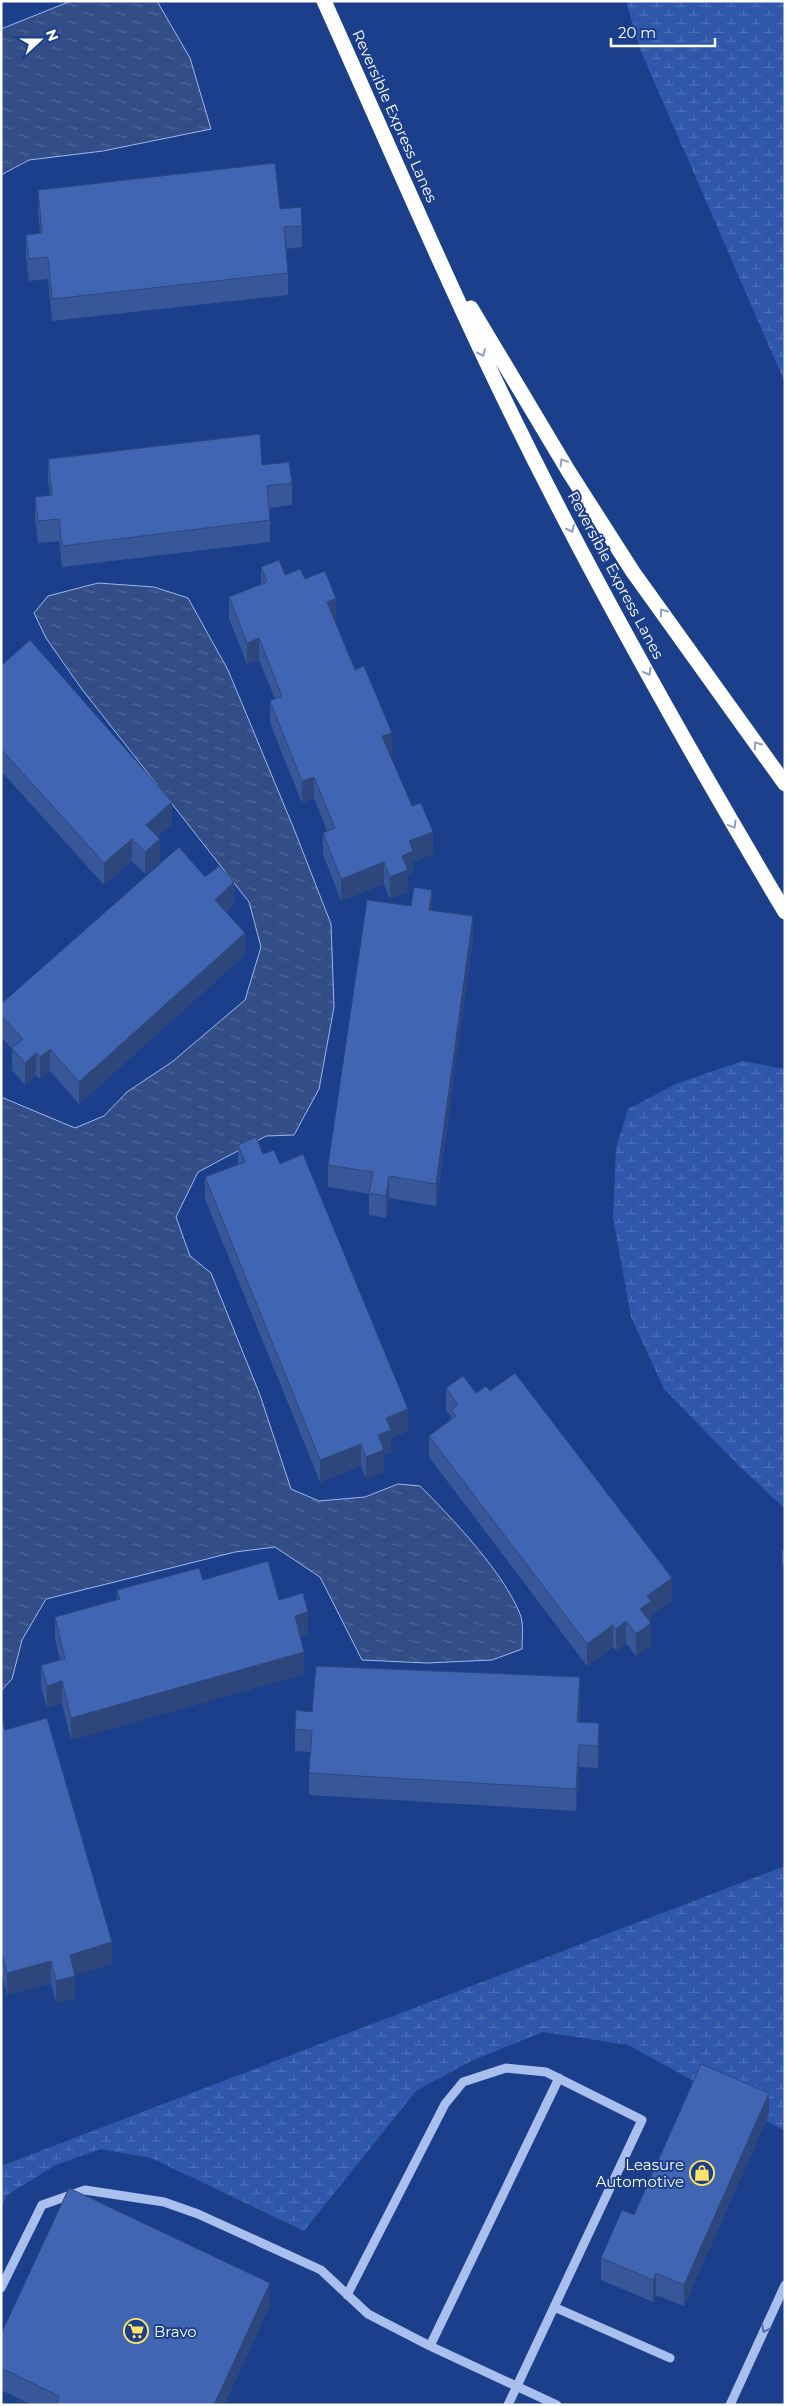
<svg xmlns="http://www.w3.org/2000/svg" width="786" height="2406" font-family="Montserrat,sans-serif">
<defs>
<pattern id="wetland-marsh" width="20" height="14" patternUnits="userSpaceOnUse" patternTransform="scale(1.25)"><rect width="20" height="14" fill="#2f57aa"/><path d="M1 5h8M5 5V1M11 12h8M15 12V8" fill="none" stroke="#4e70b7"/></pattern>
<pattern id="water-ripples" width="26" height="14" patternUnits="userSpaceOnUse" patternTransform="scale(1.25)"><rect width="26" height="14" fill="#334d86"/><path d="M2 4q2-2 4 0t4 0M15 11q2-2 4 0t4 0" fill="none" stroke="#526898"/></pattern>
</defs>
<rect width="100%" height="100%" fill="#1c3f8c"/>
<!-- wetland -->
<path fill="url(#wetland-marsh)" d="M626,1H785V383L640,49Z
M742,1061L785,1069V1509L738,1465L664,1389L631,1317L613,1218L616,1148L628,1109L676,1084Z
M785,1866V2131L628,2045L543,2032L471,2061L416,2091L304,2231L151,2158L100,2149L56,2165L7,2195L1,2207V2166Z"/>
<!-- water -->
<path fill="url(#water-ripples)" stroke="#9cb8ef" d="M71,1H157L190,58L211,129L103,151L29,160L1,175V29Z
M98,583L154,587L188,598L228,670L294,829L331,924L334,1007L319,1089L294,1135L266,1136L198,1172L176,1217L190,1256L211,1273L260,1395L291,1489L319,1501L365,1497L398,1484L420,1486C452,1518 504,1573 520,1614C524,1623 522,1639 522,1649L492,1660L427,1663L362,1660L320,1577L275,1547L235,1552L46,1599L22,1640L12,1679L1,1691V1097L75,1128L104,1116L127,1092L172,1062L245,1000L261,947L249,902L81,688L46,638L34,613L48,596Z"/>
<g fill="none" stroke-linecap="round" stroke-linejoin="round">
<!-- minor -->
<path stroke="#a9bfed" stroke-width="9" d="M1,2288L42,2205L85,2190L164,2202L198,2214L321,2270L368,2314L430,2346L557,2405
M347,2295L445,2104L463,2082L506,2068L546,2072L642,2120L508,2405
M554,2307L670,2358
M430,2346L559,2078
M730,2405L785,2285"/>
<!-- highway -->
<path stroke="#fff" stroke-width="15" d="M324,1C381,128 435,255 495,380C582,562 682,739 785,912
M471,308L569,472L633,572L785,784"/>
</g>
<!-- wall -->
<path fill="#375799" d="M38,190L280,209L302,226V247L286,249L288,273V295L52,321L48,279L29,281L26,257V235L40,234L38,211Z
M48,459L262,465L292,483V505L269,508L270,520V542L62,567L59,541L38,543L35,519V497L50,495L48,480Z
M261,567L285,575L305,579L336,621H335L392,755H390L433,854L413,862V873L408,875V892L390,899L384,884L341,901L323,854V833L327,831L314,798L302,803L270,723V701L275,699L259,660L247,664L229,619V597L261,585Z
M1,661L172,824L157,837L160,861L145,874L132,861L104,885L1,771Z
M205,877L234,904L226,912L245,955L79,1104L50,1071L40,1079L36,1075L25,1085L12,1070V1049L1,1037V1004Z
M432,910L473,938L436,1206L389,1198L386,1218L369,1215V1194L328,1187V1165Z
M238,1145L263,1154L280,1164L408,1431L391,1438V1452L384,1454V1472L366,1479L361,1466L320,1482L205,1199V1177L238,1164Z
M446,1388L476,1393L672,1600L651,1616V1645L636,1656L626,1643L616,1651L613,1647L587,1666L429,1457V1436L451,1419V1417L446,1410Z
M785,1550V1569L782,1564V1551Z
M203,1580L279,1600L308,1634L300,1636L304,1674L71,1740L62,1703L47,1708L41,1687V1665L60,1660L55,1639V1617L117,1600V1590Z
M580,1699L579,1722L599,1745L598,1768L579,1767L576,1811L309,1795V1773L310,1752L295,1751V1729L312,1712Z
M1,1715L5,1730L112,1964L74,1975L75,1998L56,2003L51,1983L7,1995L1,1973Z
M769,2114L684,2306L656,2295L653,2302L601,2280V2258L634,2215Z
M270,2305L224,2405H32L1,2390V2334Z"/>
<!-- shaded-wall -->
<path fill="#2d477d" d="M336,599V621L327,624V602Z
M259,638V660L247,664V643Z
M392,733V755L382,758V736Z
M314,777V798L302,803V781Z
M172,802V824L146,847V825Z
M433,832V854L413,862V873L408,875V892L390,899V877L409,841Z
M132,839V861L104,885V863Z
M160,839V861L145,874V852Z
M384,862V884L341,901V879Z
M234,882V904L215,922V900Z
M432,890V912L429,910Z
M473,916V938L436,1206V1184Z
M245,933V955L79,1104V1082Z
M50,1049V1071L40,1079V1057Z
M36,1053V1075L25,1085V1063Z
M389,1176V1198L386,1218V1196Z
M408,1409V1431L391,1438V1452L384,1454V1472L366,1479V1457L386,1418Z
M361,1444V1466L320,1482V1460Z
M672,1578V1600L651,1616V1623L640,1609L647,1596Z
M308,1612V1634L295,1638V1616Z
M626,1621V1643L616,1651V1629Z
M651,1623V1645L636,1656V1634Z
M613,1625V1647L587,1666V1644Z
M304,1652V1674L71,1740V1718Z
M580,1677V1699L577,1744V1722Z
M62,1681V1703L47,1708V1686Z
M599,1723V1745L598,1768V1746Z
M579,1745V1767L576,1811V1789Z
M112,1942V1964L70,1977V1955Z
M51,1961V1983L7,1995V1973Z
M75,1976V1998L56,2003V1981Z
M769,2093V2114L684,2306V2285Z
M656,2273V2295L653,2302V2280Z
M270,2283V2305L224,2405H214Z"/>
<!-- building -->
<path fill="#4065b2" stroke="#2d477d" d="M275,163L280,209L301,207L302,226L284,227L288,273L52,299L48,257L29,259L26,235L42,233L38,190Z
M260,434L262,465L289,462L292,483L267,486L270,520L62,546L59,519L38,521L35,497L52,495L48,459Z
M279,560L285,575L300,569L305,579L325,571L336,599L327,602L355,670L364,666L392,733L382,736L412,806L421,803L433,832L409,841L413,851L402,856L408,870L390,877L384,862L341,879L323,833L335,828L314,777L302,781L270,701L282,696L259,638L247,643L229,597L267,582L261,567Z
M30,640L172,802L146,825L160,839L145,852L132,839L104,863L1,749V661L3,664Z
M179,847L205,877L219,866L234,882L215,900L245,933L79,1082L50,1049L40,1057L36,1053L25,1063L12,1048L23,1039L1,1015V1004Z
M414,887L432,890L429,910L473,916L436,1184L389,1176L386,1196L369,1193L373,1172L328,1165L367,900L411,906Z
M256,1137L263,1154L274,1150L280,1164L303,1154L408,1409L386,1418L391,1430L378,1435L384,1450L366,1457L361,1444L320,1460L205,1177L245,1162L238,1145Z
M515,1373L672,1578L647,1596L651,1601L640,1609L651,1623L636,1634L626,1621L616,1629L613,1625L587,1644L429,1436L456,1416L451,1410L458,1405L446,1388L463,1376L476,1393L486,1386L490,1391Z
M268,1561L279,1600L303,1593L308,1612L295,1616L304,1652L71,1718L62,1681L47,1686L41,1665L65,1659L55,1617L120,1599L117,1590L199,1568L203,1580Z
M316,1666L580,1677L577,1722L599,1723L598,1746L579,1745L576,1789L309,1773L312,1731L295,1729L296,1710L312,1712Z
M1,1715L5,1730L47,1718L112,1942L70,1955L75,1976L56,1981L51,1961L7,1973L1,1952Z
M701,2064L769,2093L684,2285L656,2273L653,2280L601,2258L622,2210L634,2215Z
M69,2188L270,2283L214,2405H56L59,2396L1,2368V2334Z"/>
<!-- one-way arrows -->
<defs><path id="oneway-chevron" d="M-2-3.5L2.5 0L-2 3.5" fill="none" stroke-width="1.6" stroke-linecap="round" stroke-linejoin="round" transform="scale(1.25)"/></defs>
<g stroke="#8e9fc6">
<use href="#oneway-chevron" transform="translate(482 353) rotate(66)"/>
<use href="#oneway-chevron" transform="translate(563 462) rotate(-121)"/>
<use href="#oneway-chevron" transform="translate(571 529) rotate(63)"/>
<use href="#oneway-chevron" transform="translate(663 612) rotate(-126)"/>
<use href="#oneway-chevron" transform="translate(648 672) rotate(61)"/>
<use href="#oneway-chevron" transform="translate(757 745) rotate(-125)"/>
<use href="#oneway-chevron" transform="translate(733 825) rotate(59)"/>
</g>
<use stroke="#4d6cae" href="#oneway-chevron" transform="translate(765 2329) rotate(115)"/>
<!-- icons -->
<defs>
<symbol id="shop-ring" viewBox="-11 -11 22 22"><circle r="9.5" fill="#1c3f8c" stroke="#fde467" stroke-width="1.5"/><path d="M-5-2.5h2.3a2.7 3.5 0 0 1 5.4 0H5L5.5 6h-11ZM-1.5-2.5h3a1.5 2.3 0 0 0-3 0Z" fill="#fde467"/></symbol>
<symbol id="supermarket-ring" viewBox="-11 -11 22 22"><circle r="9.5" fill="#1c3f8c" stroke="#fde467" stroke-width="1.5"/><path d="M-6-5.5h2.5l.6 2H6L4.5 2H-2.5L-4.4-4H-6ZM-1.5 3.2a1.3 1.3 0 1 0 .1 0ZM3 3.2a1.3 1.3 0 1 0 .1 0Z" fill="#fde467"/></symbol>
</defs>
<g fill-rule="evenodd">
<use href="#shop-ring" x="688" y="2159" width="28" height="28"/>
<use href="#supermarket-ring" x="122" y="2317" width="28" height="28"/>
</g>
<g text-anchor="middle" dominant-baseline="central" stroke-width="4" stroke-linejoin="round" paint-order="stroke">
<!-- street labels -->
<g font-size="15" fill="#fff" stroke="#1c3f8c">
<text transform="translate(395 116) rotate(66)">Reversible Express Lanes</text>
<text transform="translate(616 575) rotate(62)">Reversible Express Lanes</text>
</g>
<!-- poi labels -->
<g font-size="15" fill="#fff" stroke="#1c3f8c" text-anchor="end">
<text x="684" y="2164">Leasure<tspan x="684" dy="17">Automotive</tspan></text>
<text x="154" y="2331" text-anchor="start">Bravo</text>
</g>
</g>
<!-- border -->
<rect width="786" height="2406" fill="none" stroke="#ffffff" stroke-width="5"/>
<!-- north arrow -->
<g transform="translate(40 40) rotate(69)" stroke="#1c3f8c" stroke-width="4" paint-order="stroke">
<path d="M0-4L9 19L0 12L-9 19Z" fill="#ffffff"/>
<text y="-8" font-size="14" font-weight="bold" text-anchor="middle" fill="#ffffff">N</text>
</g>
<!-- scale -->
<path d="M611 38v8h104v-8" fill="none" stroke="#ffffff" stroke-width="2.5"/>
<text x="618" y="38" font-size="15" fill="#ffffff" stroke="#1c3f8c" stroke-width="4" paint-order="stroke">20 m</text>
</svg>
